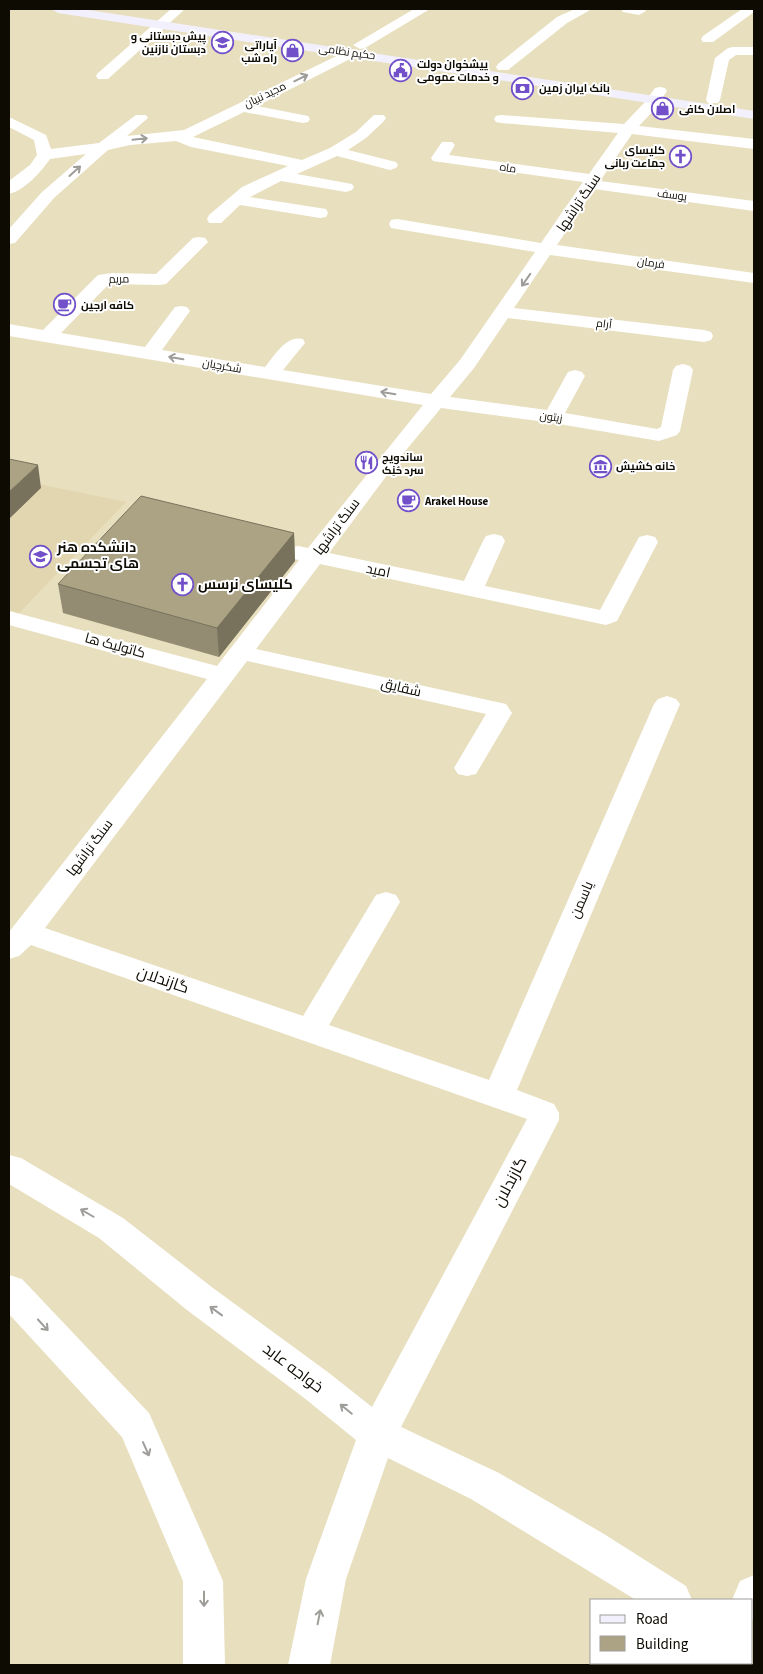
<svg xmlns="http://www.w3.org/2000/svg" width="763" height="1674" font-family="'Source Sans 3',Cairo,sans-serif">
<rect width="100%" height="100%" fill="#e8dfbf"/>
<!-- built -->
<path fill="#e1d6af" d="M9,478L126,502L19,613L9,610Z"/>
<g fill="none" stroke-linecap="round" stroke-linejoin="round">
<!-- minor -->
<path fill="#fff" fill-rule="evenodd" d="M171,9H185L108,79H98L96,76L98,73Z
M414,9H430L365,48L360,49L353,45Z
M575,9H592L567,23L508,70H498L496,67L498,64L557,17Z
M621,9H644L646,11L639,15L623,12Z
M742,9H754V12L713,42H703L701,39L703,36Z
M733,47H754V55H736L729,60L720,100L718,103H708L706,100L715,58L728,48Z
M351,49L358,53L356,56L257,106L308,116L310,119L308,122L303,123L244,112L193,137L302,160L330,148L356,132L374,115H384L386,118L384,121L366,138L348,150L396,162L398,165L396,168L390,170L337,156L297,174L352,184L354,187L352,190L346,192L281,181L250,197L326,209L328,213L326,217L320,218L240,205L221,223H209L207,219L209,215L242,187L288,166L191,147L176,141L130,145L108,150L54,198L15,243L9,244V229L42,192L86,154L50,159C41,172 25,190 9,194V181L30,165L37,155L34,140L9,127V117L46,135L51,149L99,143L136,115H146L148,118L127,136L184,130Z
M660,87L665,88L667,91L655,109L639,126L754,139V149L632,134L600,181L754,201V211L594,189L557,245L754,273V283L550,255L514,308L704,330L711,332L713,336L711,340L704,342L508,318L474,368L450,397L547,410L568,372L575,370L582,372L585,376L565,413L657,429L661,427L673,370L676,366L683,364L690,366L693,370L680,431L677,435L659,441L553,423L441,408L402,455L329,553L464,581L483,541L486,536L494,534L502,536L505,541L485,586L600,610L639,537L647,535L655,537L658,542L617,621L606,625L320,564L256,649L506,704L512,713L476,774L467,776L458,774L454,768L486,714L247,661L45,928L303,1016L376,895L386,892L396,895L400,902L329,1025L489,1080L654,704L658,699L667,696L676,699L680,704L517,1090L554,1104L559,1113V1120L401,1427L499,1473L604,1534L686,1586L692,1600H636L471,1499L388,1458L346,1579L330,1665H288L306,1579L356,1440L303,1397L187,1310L99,1238L9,1184V1155L21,1158L123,1218L213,1288L329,1373L372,1407L527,1119L31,945L19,956L9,959V932L207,679L9,625V611L217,666L299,560L290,558L287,553L290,548L298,546L308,548L423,405L9,336V324L43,330L98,275L112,273L156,274L193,238L199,237L205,238L208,242L166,284L160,285L109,284L61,333L145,347L175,307L181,306L187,307L190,311L162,350L265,367C275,355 286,335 303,339L305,343L283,370L431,394L460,360L535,252L391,228L389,224L391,220L397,219L541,243L583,182L433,161L431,158L442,142H452L455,145L449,155L589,174L618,133L501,123L496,122L494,119L496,116L501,115L624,124L645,102L655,88Z
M9,1275L22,1279L149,1413L223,1581L225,1665H183V1581L122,1437L9,1314Z
M754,1575V1619L752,1620V1600H732L740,1581Z
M701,1663H743L742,1665H700Z"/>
<!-- secondary -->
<path fill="#f2f0fd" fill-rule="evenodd" d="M51,9H82L754,111V119L58,13Z"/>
</g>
<!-- wall -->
<path fill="#948c72" d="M294,533L295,561L219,657L63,613L58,584Z"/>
<!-- shaded-wall -->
<path fill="#78725d" d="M38,465L41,488L9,519V492Z
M294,533L295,561L219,657L217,628Z"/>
<!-- building -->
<path fill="#aca385" stroke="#78725d" d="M9,459L38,465L9,492Z
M141,496L294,533L217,628L58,584Z"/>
<!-- one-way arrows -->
<defs><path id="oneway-shaft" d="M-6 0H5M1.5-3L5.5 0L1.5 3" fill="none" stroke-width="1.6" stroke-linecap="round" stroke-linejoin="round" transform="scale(1.25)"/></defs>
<g stroke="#9f9d9a">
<use href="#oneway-shaft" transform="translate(301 78) rotate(-26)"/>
<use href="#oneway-shaft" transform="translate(140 139) rotate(-6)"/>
<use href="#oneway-shaft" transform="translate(75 171) rotate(-42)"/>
<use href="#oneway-shaft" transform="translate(526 280) rotate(125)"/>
<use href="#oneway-shaft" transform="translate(176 358) rotate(-170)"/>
<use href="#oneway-shaft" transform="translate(388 393) rotate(-171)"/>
<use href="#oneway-shaft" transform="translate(87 1213) rotate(-150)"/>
<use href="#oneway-shaft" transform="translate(216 1311) rotate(-144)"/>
<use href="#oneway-shaft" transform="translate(43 1325) rotate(47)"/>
<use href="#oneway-shaft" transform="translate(346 1409) rotate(-141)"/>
<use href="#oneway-shaft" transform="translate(146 1449) rotate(66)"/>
<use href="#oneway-shaft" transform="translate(204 1599) rotate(90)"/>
<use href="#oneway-shaft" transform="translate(319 1617) rotate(-79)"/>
</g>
<!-- icons -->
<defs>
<symbol id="school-ring" viewBox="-11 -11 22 22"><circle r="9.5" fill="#fff" stroke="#7150c9" stroke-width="1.5"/><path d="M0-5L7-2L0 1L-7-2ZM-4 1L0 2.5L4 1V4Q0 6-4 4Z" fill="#7150c9"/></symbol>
<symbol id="shop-ring" viewBox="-11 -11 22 22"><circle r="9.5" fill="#fff" stroke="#7150c9" stroke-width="1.5"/><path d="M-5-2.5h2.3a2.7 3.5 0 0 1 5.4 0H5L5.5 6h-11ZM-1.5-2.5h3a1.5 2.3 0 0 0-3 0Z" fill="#7150c9"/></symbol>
<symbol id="civic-ring" viewBox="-11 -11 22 22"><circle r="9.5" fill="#fff" stroke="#7150c9" stroke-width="1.5"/><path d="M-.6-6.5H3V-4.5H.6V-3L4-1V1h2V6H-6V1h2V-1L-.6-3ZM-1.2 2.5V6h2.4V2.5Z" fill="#7150c9"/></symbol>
<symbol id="bank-ring" viewBox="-11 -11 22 22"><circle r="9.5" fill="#fff" stroke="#7150c9" stroke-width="1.5"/><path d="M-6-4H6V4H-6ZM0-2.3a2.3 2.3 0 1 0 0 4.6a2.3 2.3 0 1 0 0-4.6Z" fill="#7150c9"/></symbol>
<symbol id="church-ring" viewBox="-11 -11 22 22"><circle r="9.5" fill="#fff" stroke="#7150c9" stroke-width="1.5"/><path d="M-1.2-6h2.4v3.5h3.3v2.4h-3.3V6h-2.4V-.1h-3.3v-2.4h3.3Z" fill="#7150c9"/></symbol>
<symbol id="cafe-ring" viewBox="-11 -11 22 22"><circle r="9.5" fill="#fff" stroke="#7150c9" stroke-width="1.5"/><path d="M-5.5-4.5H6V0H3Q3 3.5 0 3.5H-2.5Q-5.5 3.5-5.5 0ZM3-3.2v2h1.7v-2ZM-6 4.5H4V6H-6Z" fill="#7150c9"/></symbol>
<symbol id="restaurant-ring" viewBox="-11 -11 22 22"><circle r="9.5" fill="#fff" stroke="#7150c9" stroke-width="1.5"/><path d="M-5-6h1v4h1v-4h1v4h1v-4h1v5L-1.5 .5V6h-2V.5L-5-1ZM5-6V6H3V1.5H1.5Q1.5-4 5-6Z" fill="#7150c9"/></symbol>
<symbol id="museum-ring" viewBox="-11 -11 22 22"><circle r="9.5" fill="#fff" stroke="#7150c9" stroke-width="1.5"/><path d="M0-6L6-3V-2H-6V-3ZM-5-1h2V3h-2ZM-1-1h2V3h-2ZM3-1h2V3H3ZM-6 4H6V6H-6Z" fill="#7150c9"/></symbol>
<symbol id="university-ring" viewBox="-11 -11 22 22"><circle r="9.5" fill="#fff" stroke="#7150c9" stroke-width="1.5"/><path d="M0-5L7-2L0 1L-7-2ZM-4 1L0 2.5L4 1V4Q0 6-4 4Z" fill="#7150c9"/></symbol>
</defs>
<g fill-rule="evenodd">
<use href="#school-ring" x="210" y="30" width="25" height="25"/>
<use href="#shop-ring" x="280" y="38" width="25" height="25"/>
<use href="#civic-ring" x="388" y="58" width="25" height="25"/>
<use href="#bank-ring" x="510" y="76" width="25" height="25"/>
<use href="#shop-ring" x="650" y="96" width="25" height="25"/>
<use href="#church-ring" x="668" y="144" width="25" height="25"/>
<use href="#cafe-ring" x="52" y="292" width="25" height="25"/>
<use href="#restaurant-ring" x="354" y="450" width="25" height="25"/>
<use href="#museum-ring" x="588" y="454" width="25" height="25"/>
<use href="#cafe-ring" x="396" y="488" width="25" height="25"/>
<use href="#university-ring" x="28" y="544" width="25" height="25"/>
<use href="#church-ring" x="170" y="572" width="25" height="25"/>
</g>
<g text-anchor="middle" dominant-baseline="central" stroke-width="4" stroke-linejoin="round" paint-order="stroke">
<!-- far-poi labels -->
<g font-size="11" font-weight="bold" fill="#0e0b03" stroke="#fff" text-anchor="start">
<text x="206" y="36" text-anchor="end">پیش دبستانی و<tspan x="206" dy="13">دبستان نازنین</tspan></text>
<text x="277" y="45" text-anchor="end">آپاراتی<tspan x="277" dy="13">راه شب</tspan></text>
<text x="417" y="64">پیشخوان دولت<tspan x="417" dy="13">و خدمات عمومی</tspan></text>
<text x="539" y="88">بانک ایران زمین</text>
<text x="679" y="109">اصلان کافی</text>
<text x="665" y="150" text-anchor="end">کلیسای<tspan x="665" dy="13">جماعت ربانی</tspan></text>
<text x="81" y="305">کافه ارجین</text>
<text x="382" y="457">ساندویچ<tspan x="382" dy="13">سرد حُنِک</tspan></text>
<text x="616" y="466">خانه کشیش</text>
<text x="425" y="501">Arakel House</text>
</g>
<!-- far-street labels -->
<g font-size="11" fill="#0e0b03" stroke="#fff">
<text transform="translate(347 52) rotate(8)">حکیم نظامی</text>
<text transform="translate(265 95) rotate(-26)">مجید نبیان</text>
<text transform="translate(508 168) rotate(8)">ماه</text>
<text transform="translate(672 195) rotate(8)">یوسف</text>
<text transform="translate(651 263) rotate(8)">فرمان</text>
<text transform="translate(119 279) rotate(-1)">مریم</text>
<text transform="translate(604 324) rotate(7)">آرام</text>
<text transform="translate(222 366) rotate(10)">شکرچیان</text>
<text transform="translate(551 417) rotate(8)">زیتون</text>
</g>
<!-- street labels -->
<g font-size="14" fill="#0e0b03" stroke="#fff">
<text transform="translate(579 203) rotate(-56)">سنگ تراشها</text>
<text transform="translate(337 527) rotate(-53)">سنگ تراشها</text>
<text transform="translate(378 571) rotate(12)">امید</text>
<text transform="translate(115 646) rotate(15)">کاتولیک ها</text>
<text transform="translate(401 688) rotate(13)">شقایق</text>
<text transform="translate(90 848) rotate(-53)">سنگ تراشها</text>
<text transform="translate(582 900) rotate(-67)">یاسمن</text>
</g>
<!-- poi labels -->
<g font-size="14" font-weight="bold" fill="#0e0b03" stroke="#fff" text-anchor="start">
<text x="57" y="548">دانشکده هنر<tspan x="57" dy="16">های تجسمی</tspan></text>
<text x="198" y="585">کلیسای نرسس</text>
</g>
<!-- near-street labels -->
<g font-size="16" fill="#0e0b03" stroke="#fff">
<text transform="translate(163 980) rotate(19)">گازندلان</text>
<text transform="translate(510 1182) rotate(-62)">گازندلان</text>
<text transform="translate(293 1368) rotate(37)">خواجه عابد</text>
</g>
</g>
<!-- border -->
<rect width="763" height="1674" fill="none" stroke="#0e0b03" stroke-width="20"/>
<!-- legend -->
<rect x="590" y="1599" width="162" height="65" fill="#ffffff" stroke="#9f9d9a"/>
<rect x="600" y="1615" width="25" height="8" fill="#f2f0fd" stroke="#9f9d9a"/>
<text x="636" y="1624" font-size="15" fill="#0e0b03">Road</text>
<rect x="600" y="1636" width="25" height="15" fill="#aca385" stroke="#9f9d9a"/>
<text x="636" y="1649" font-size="15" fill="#0e0b03">Building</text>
</svg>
